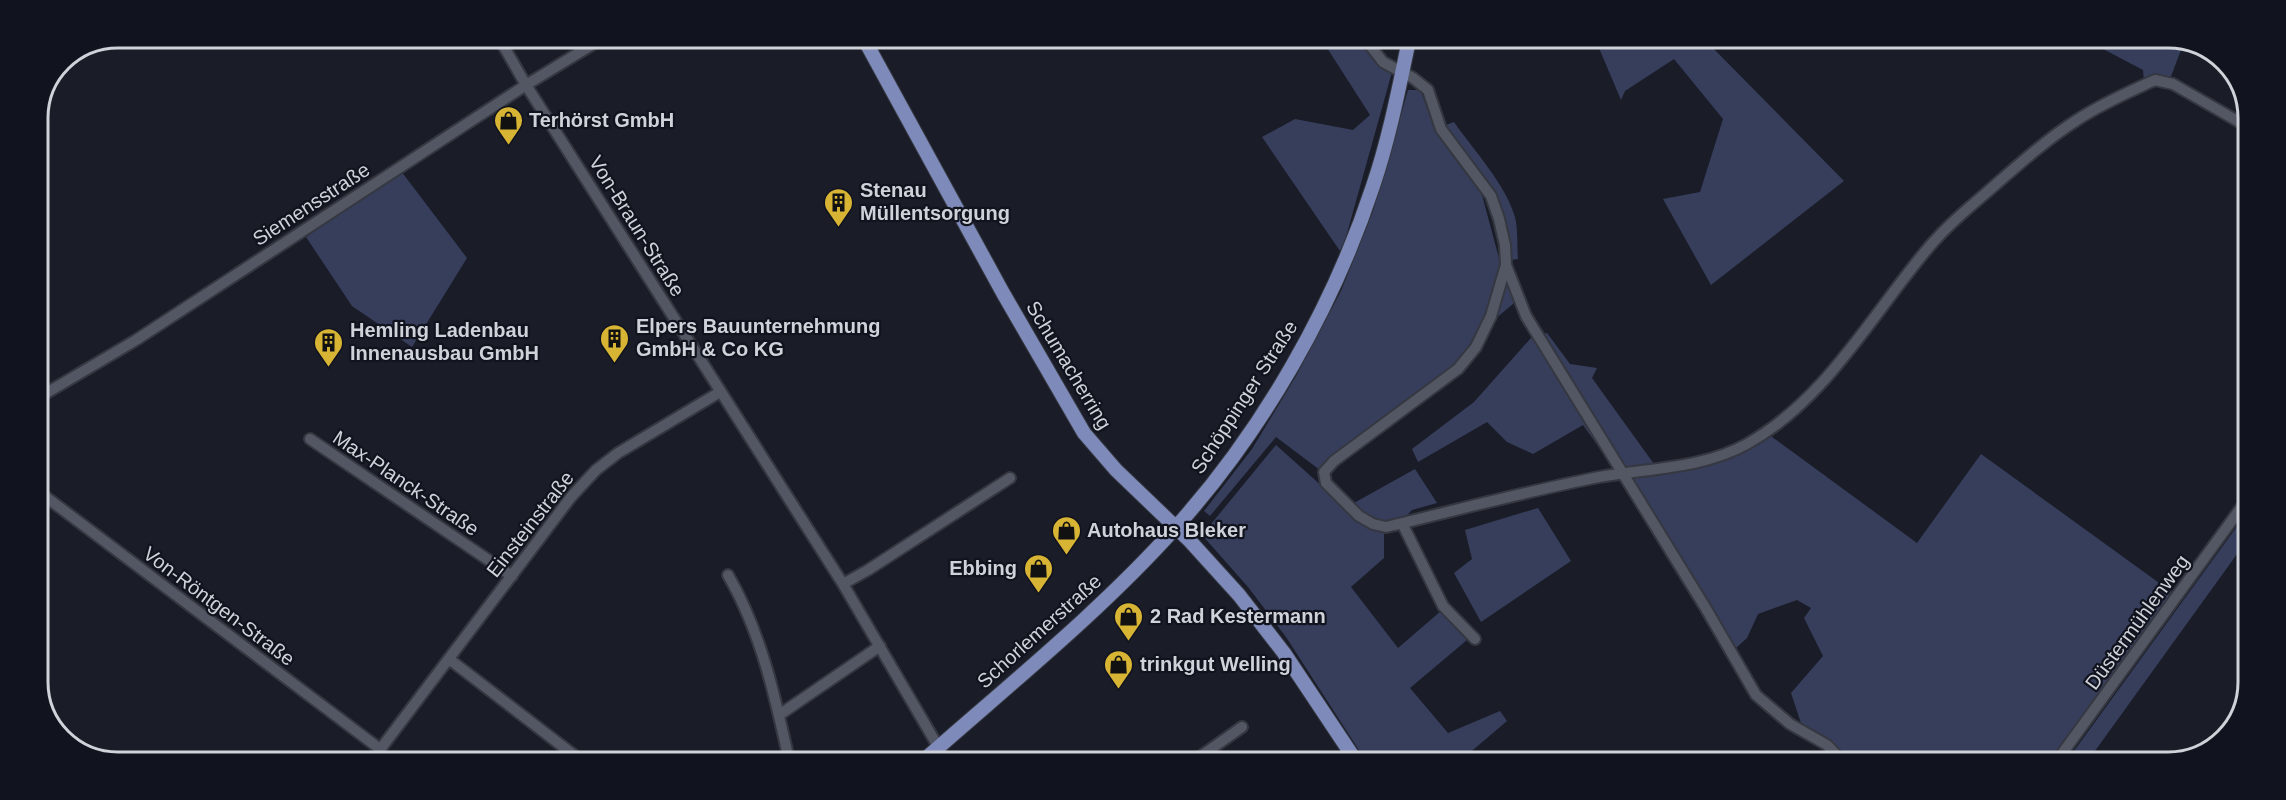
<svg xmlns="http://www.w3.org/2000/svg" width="2286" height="800" font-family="Helvetica,sans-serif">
<rect width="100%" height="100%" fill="#1a1d28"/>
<!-- green -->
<path fill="#373e5c" d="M1322,40H1361L1368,51L1392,72L1346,237L1340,251L1262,137L1295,119L1353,130L1370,115Z
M1594,40L1706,41L1844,181L1711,285L1663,199L1700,192L1723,119L1674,59L1625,91L1621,100L1599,48Z
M2088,41L2184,42L2170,79L2144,82L2143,70Z
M1408,90H1420L1439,137L1482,195L1500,262L1515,290L1513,304L1495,319L1474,347L1441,380L1320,470L1276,437L1210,516L1204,511L1252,449L1296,376L1341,291L1373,211Z
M1454,122C1474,151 1505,183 1515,217C1518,229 1517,245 1518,259L1511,260L1496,200L1443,126Z
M401,171L467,258L412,347L352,306L306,237Z
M1547,333L1570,364L1597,368L1592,378L1654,464V474L1768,434L1917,543L1981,454L2173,593L2050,762H1848L1837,750L1801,723L1791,693L1823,656L1804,618L1811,608L1797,600L1758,614L1747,638L1735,649L1631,479L1611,464L1583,425L1533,454L1507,442L1487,422L1418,462L1412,449L1474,402L1531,338Z
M1276,445L1362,522L1372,529L1384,532V558L1351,587L1398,648L1441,611L1467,640L1410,688L1448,733L1500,711L1507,721L1460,761H1366L1286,637L1248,587L1202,535Z
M1415,469L1437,503L1412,510L1401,521C1375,523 1373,520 1354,503Z
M1538,508L1571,561L1481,622L1454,573L1472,559L1465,530Z
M2246,514L2245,543L2087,762H2066Z"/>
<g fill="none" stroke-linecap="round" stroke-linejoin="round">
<defs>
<path id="minor" d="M499,38L526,85L843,584L946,760
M1366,40L1383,62L1413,78L1428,90L1441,129L1491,196L1499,219L1505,245L1506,265L1526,316L1705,607L1756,695L1790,724L1827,745L1843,762
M1506,265L1491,316L1476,347L1458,369L1334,461L1324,472L1326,483L1359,516L1373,524L1386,527C1457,510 1528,491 1599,477C1648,468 1702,469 1747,444C1827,399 1872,314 1929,247C1946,227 1966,210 1986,193C2015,168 2044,141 2077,120C2101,104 2129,92 2155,80L2173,84L2248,127
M38,398L136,340L526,85L603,38
M310,439L512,576
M38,491L380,749
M1402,523L1443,606L1475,639
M728,575C761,632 775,696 789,760
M843,584L868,570L1010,478
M449,659L579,759
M779,715L880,646
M373,759L571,497L596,470L618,453L720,392
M1194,761L1242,727
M2056,762L2246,501"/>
<path id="major" d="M864,39L1003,293L1084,433L1116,470L1190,541L1239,595L1284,653L1356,761
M924,760C1010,684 1101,611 1177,526C1263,430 1333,308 1373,186C1389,139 1399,88 1409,40"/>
</defs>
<!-- minor casing -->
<use href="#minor" stroke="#353840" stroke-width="14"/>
<!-- major casing -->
<use href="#major" stroke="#353840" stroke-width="16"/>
<!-- minor -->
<use href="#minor" stroke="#535764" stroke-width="10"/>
<!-- major -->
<use href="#major" stroke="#7e8ab9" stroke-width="14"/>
</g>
<!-- icons -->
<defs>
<symbol id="shop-pin" viewBox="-11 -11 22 30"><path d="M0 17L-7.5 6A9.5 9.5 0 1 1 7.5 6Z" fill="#d7b434" stroke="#11131e"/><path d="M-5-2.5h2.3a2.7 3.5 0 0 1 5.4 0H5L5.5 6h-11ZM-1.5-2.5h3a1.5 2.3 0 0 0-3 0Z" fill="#111"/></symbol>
<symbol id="building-pin" viewBox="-11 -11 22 30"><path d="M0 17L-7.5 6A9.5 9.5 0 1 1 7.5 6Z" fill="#d7b434" stroke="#11131e"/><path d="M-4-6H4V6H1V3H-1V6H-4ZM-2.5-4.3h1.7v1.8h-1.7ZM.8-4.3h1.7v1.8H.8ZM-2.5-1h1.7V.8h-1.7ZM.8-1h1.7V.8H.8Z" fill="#111"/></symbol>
</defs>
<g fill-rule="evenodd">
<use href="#shop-pin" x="492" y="104" width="33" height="45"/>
<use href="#building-pin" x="822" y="186" width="33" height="45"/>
<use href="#building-pin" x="598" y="322" width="33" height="45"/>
<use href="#building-pin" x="312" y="326" width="33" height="45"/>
<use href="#shop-pin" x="1050" y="514" width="33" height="45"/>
<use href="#shop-pin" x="1022" y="552" width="33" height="45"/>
<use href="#shop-pin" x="1112" y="600" width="33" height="45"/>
<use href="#shop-pin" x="1102" y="648" width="33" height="45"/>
</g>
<g text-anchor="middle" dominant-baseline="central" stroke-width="4.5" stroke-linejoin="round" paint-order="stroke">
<!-- poi labels -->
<g font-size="20" font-weight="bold" fill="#cfd2d9" stroke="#11131e" text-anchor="start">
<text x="529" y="120">Terhörst GmbH</text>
<text x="860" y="190">Stenau<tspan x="860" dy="23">Müllentsorgung</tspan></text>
<text x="636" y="326">Elpers Bauunternehmung<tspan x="636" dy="23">GmbH &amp; Co KG</tspan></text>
<text x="350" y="330">Hemling Ladenbau<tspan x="350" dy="23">Innenausbau GmbH</tspan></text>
<text x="1087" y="530">Autohaus Bleker</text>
<text x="1017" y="568" text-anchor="end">Ebbing</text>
<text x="1150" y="616">2 Rad Kestermann</text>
<text x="1140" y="664">trinkgut Welling</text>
</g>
<!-- street labels -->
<g font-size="20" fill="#cfd2d9" stroke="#11131e">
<text transform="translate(311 204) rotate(-33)">Siemensstraße</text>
<text transform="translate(637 226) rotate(58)">Von-Braun-Straße</text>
<text transform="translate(1069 365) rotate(59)">Schumacherring</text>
<text transform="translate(1244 397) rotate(-57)">Schöppinger Straße</text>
<text transform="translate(406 483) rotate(34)">Max-Planck-Straße</text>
<text transform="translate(530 524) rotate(-52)">Einsteinstraße</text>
<text transform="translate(219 606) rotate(37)">Von-Röntgen-Straße</text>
<text transform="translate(2137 622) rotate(-54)">Düstermühlenweg</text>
<text transform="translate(1039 631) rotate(-42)">Schorlemerstraße</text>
</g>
</g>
<!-- crop -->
<path d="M0 0H2286V800H0ZM118 48H2168A70 70 0 0 1 2238 118V682A70 70 0 0 1 2168 752H118A70 70 0 0 1 48 682V118A70 70 0 0 1 118 48Z" fill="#11131e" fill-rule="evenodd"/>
<path fill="none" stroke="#cfd2d9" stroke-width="3" d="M118 48H2168A70 70 0 0 1 2238 118V682A70 70 0 0 1 2168 752H118A70 70 0 0 1 48 682V118A70 70 0 0 1 118 48Z"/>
</svg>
